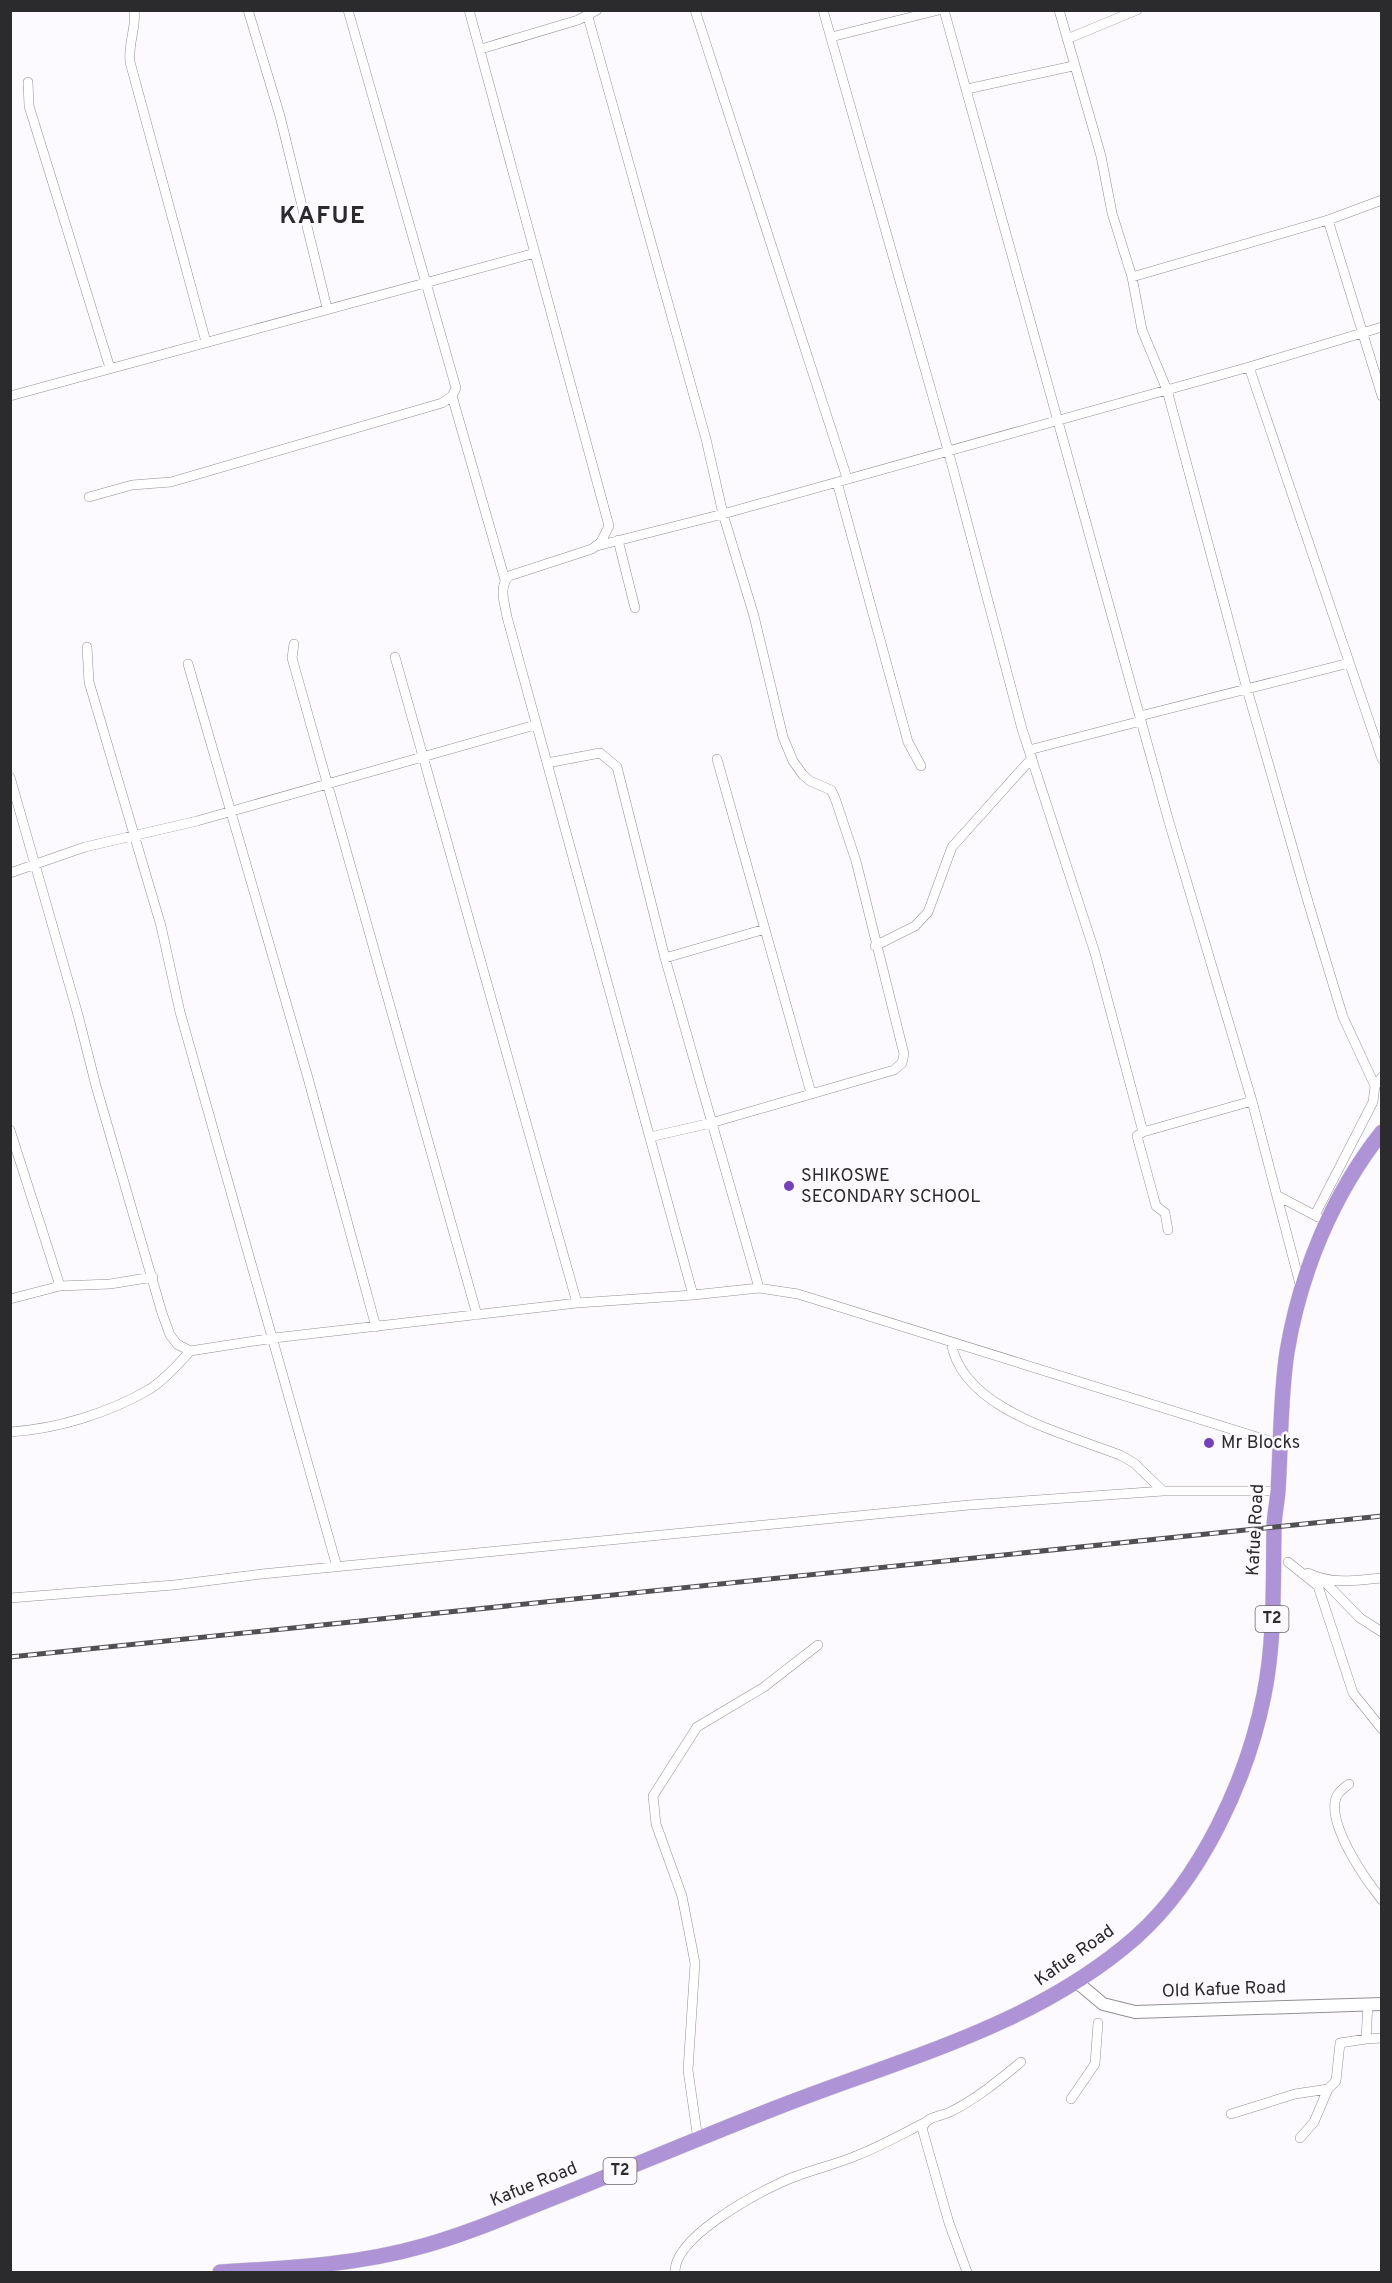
<svg xmlns="http://www.w3.org/2000/svg" width="1392" height="2283" font-family="Overpass,sans-serif">
<rect width="100%" height="100%" fill="#fcfaff"/>
<g fill="none" stroke-linecap="round" stroke-linejoin="round">
<defs>
<path id="minor" d="M134,10C137,25 128,43 130,62L206,342
M248,10L280,116L327,308
M469,10L609,526L601,542L592,549L509,576C498,587 505,604 507,617L693,1295L759,1288L798,1294L1279,1444
M695,10L847,478
M823,10L948,450L1022,729L1095,953L1143,1132
M944,10L1169,822L1252,1101L1301,1288
M1059,10L1101,156L1112,213L1132,277L1142,330L1167,390L1247,689L1309,905L1343,1017L1375,1086
M588,17L706,439L723,514L754,616L783,737L793,761L803,775L810,781L831,790L835,798L856,861L904,1054L902,1063L894,1070L711,1123L650,1137
M831,37L939,10
M1067,39L1137,10
M481,49L578,20L597,10
M28,82L29,106L110,368
M967,89L1073,66
M1328,220L1382,396
M1132,277L1328,220L1382,200
M1249,367L1382,759
M10,396L535,253
M452,396L505,580
M837,482L908,742L921,766
M89,497L132,485L171,482L442,403L452,396L456,388L348,10
M618,540L635,608
M597,546L723,514L1249,367L1382,327
M294,644L292,658L477,1315
M87,647L89,682L161,926L180,1012L337,1567
M395,657L577,1303
M188,664L308,1078L376,1327
M1140,716L1349,663
M1029,750L1141,721
M717,759L811,1093
M547,763L600,753L617,767L665,958L759,1288
M10,777L78,1015L96,1086L162,1313L170,1335L177,1344L190,1351L274,1338L577,1303L693,1295
M10,873L85,847L197,821L535,725
M875,946L915,926L928,912L952,847L1032,758
M665,958L765,929
M10,1130L60,1286
M1278,1196L1318,1217
M1315,1215L1373,1102L1375,1086L1382,1077
M1168,1230L1165,1213L1156,1206L1137,1136L1143,1132L1252,1101
M10,1299L60,1286L110,1284L153,1277
M951,1342C962,1410 1064,1433 1120,1455L1134,1463L1163,1491
M10,1432C57,1429 109,1413 150,1389C165,1379 178,1365 190,1351
M1288,1562L1318,1586L1353,1693L1382,1729
M1308,1573C1333,1585 1355,1580 1382,1578
M1324,1581L1360,1618L1382,1632
M10,1598L174,1585L262,1574L969,1505L1163,1491H1278
M1349,1784C1343,1789 1336,1793 1335,1802C1331,1830 1365,1879 1382,1900
M1366,2039L1382,2038
M1071,2099L1095,2064L1098,2023
M1231,2114L1295,2094L1328,2089
M1300,2138L1314,2122L1328,2089L1336,2081L1340,2043L1366,2039L1368,2004
M698,2140L688,2070L695,1963L682,1896L656,1824L653,1796L697,1727L764,1687L818,1645
M675,2272C674,2238 752,2196 780,2183C804,2171 833,2166 858,2155C881,2146 902,2134 924,2123
M967,2272L949,2223L922,2128C927,2116 939,2117 950,2112C975,2100 999,2080 1021,2062"/>
<path id="tertiary" d="M1078,1983L1103,2004L1135,2012L1382,2004"/>
<path id="trunk" d="M220,2272C289,2268 357,2265 423,2246C467,2234 510,2215 553,2198C631,2167 708,2134 786,2104C907,2057 1036,2025 1136,1937C1201,1879 1247,1780 1264,1695C1275,1640 1273,1584 1274,1528C1274,1516 1277,1504 1278,1491C1281,1445 1280,1398 1287,1352C1300,1274 1332,1195 1382,1132"/>
</defs>
<!-- minor casing -->
<use href="#minor" stroke="#919094" stroke-width="10"/>
<!-- tertiary casing -->
<use href="#tertiary" stroke="#919094" stroke-width="14"/>
<!-- trunk casing -->
<use href="#trunk" stroke="#d9d9d9" stroke-width="16"/>
<!-- minor -->
<use href="#minor" stroke="#fff" stroke-width="9"/>
<!-- tertiary -->
<use href="#tertiary" stroke="#fff" stroke-width="12"/>
<!-- trunk -->
<use href="#trunk" stroke="#ae94d6" stroke-width="15"/>
<defs>
<path id="rail" d="M10,1657L1382,1516"/>
</defs>
<!-- rail casing -->
<use href="#rail" stroke="#504f52" stroke-width="5"/>
<!-- rail -->
<use href="#rail" stroke="#fcfaff" stroke-width="3" stroke-dasharray="9" stroke-linecap="butt"/>
</g>
<!-- markers -->
<g fill="#7641b8" stroke="#fcfaff" stroke-width="2">
<circle cx="789" cy="1186" r="6"/>
<circle cx="1209" cy="1443" r="6"/>
</g>
<g text-anchor="middle" dominant-baseline="central" stroke-width="5" stroke-linejoin="round" paint-order="stroke">
<!-- shield labels -->
<g fill="#fcfaff" stroke="#6a686b" stroke-width="1.5">
<rect x="1255.5" y="1606" width="33" height="26" rx="4.5"/>
<rect x="603.5" y="2158" width="33" height="26" rx="4.5"/>
</g>
<g font-size="16" font-weight="bold" fill="#2b2a2c">
<text x="1272" y="1619">T2</text>
<text x="620" y="2171">T2</text>
</g>
<!-- poi labels -->
<g font-size="18" fill="#2b2a2c" stroke="#fcfaff" text-anchor="start">
<text x="801" y="1176">SHIKOSWE<tspan x="801" dy="21">SECONDARY SCHOOL</tspan></text>
<text x="1221" y="1443">Mr Blocks</text>
</g>
<!-- street labels -->
<g font-size="18" fill="#2b2a2c" stroke="#fcfaff">
<text transform="translate(1256 1530) rotate(-87)">Kafue Road</text>
<text transform="translate(1075 1956) rotate(-35)">Kafue Road</text>
<text transform="translate(1224 1990) rotate(-2)">Old Kafue Road</text>
<text transform="translate(534 2185) rotate(-22)">Kafue Road</text>
</g>
<!-- district labels -->
<g font-size="24" font-weight="bold" letter-spacing="1.5" fill="#2b2a2c" stroke="#fcfaff">
<text x="323" y="217">KAFUE</text>
</g>
</g>
<!-- border -->
<rect width="1392" height="2283" fill="none" stroke="#2b2a2c" stroke-width="24"/>
</svg>
